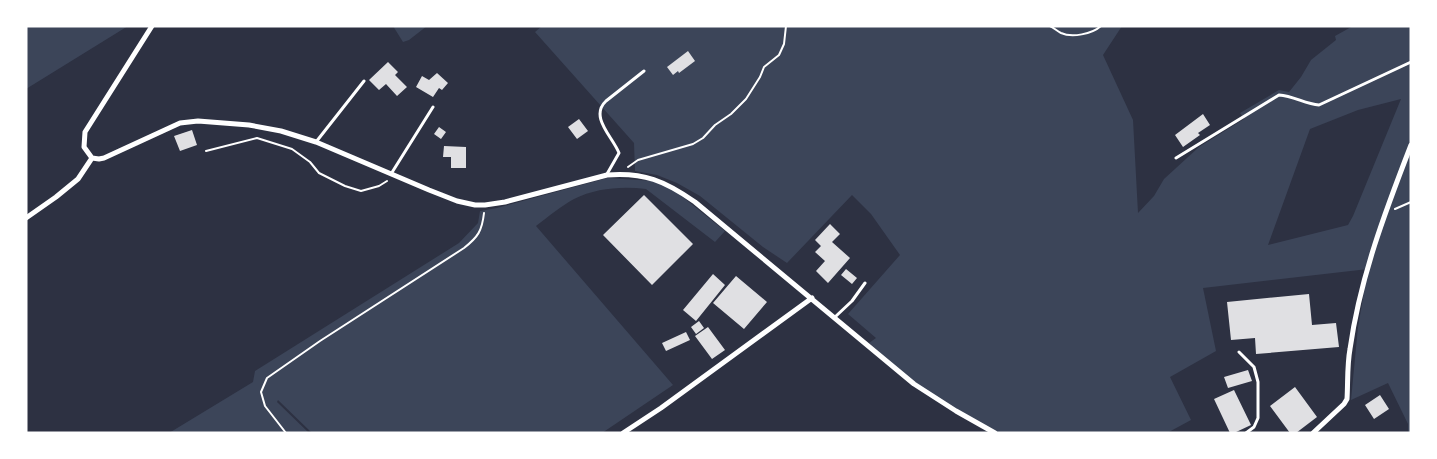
<svg xmlns="http://www.w3.org/2000/svg" width="1437" height="459" font-family="'PT Sans',sans-serif">
<rect width="100%" height="100%" fill="#2d3142"/>
<!-- green -->
<path fill="#3c4559" fill-rule="evenodd" d="M26,26H128L26,89Z
M393,26H427L409,40L403,42Z
M542,26H1122L1103,55L1133,120L1138,213L1154,196L1164,179L1199,147L1244,119L1240,113L1279,90L1289,92L1301,77L1311,60L1336,40L1335,36L1353,26H1411V433H1408V424L1388,383L1351,400L1358,327L1368,269L1203,288L1216,351L1170,377L1191,420L1167,433H997L956,411L915,383L869,343L876,338L848,314L900,255L871,214L852,195L787,263L763,247L700,196L677,183L657,175L635,171L634,143L535,32ZM1401,99L1353,216L1348,225L1268,245L1310,129L1358,110Z
M607,178L655,181L674,190L725,231L715,242L646,189C622,186 596,188 574,199C561,206 548,217 536,226L673,385L602,433H312L278,400L277,402L309,433H169L253,382L255,371L459,243L478,223L480,211L497,208Z"/>
<!-- building -->
<path fill="#e0e0e3" d="M688,51L695,61L679,73L678,71L673,75L667,67Z
M388,62L398,72L395,75L407,87L397,96L386,84L379,90L369,80Z
M437,73L448,83L442,90L439,88L433,97L416,87L422,76L429,80Z
M1203,114L1210,125L1198,133L1200,135L1183,147L1175,135Z
M579,119L588,131L577,139L568,127Z
M439,127L446,132L441,139L434,134Z
M192,130L197,145L180,151L174,136Z
M444,146L466,147V168H451V157H443Z
M644,195L693,244L652,285L603,235Z
M830,224L840,234L832,242L850,258L828,283L816,271L825,261L815,252L821,246L815,240Z
M846,269L857,278L852,284L841,275Z
M713,274L725,285L696,321L683,310Z
M736,276L767,302L744,329L713,303Z
M1309,294L1312,325L1336,323L1339,347L1256,354L1255,338L1231,340L1227,302Z
M699,321L704,328L696,334L691,327Z
M708,327L725,350L712,359L695,336Z
M686,332L690,340L666,351L662,343Z
M1248,370L1252,381L1228,388L1224,377Z
M1295,387L1317,417L1296,433H1290L1270,406Z
M1234,390L1251,425L1234,433H1230L1214,399Z
M1380,395L1389,409L1374,419L1365,405Z"/>
<g fill="none" stroke-linecap="round" stroke-linejoin="round">
<!-- path -->
<path stroke="#fff" stroke-width="2" d="M1050,26C1054,28 1057,31 1061,33C1072,38 1092,34 1101,26
M206,151L257,138L292,149L310,162L319,173L345,186L361,191L379,186L387,181
M628,167L638,160L693,144L703,138L715,125L731,114L746,99L760,77L764,67L779,55L784,44L786,26
M1395,209L1411,202
M286,433L265,406L261,392L267,378L320,341L464,248C478,237 482,231 484,213"/>
<!-- service -->
<path stroke="#fff" stroke-width="3" d="M316,142L364,81
M1176,158L1279,95C1294,96 1305,104 1319,105L1411,62
M391,174L433,107
M607,174L619,153C613,137 589,117 606,101L644,71
M835,317L852,301L865,283
M1239,352L1254,367L1258,382V418L1254,427L1246,433"/>
<!-- minor -->
<path stroke="#fff" stroke-width="5" d="M92,158L99,159L104,158L180,123L198,121L249,125L281,131L316,142L429,190L457,201L475,205H485L505,202L607,175C644,172 665,181 695,202L914,384L956,411L995,433
M92,158L84,147L85,132L152,26
M26,218L56,197L78,179L92,158
M623,433L661,408L812,298
M1313,433L1344,404L1347,399C1348,383 1347,365 1350,349C1360,278 1385,212 1411,145"/>
</g>
<!-- border -->
<rect width="1437" height="459" fill="none" stroke="#ffffff" stroke-width="55"/>
</svg>
